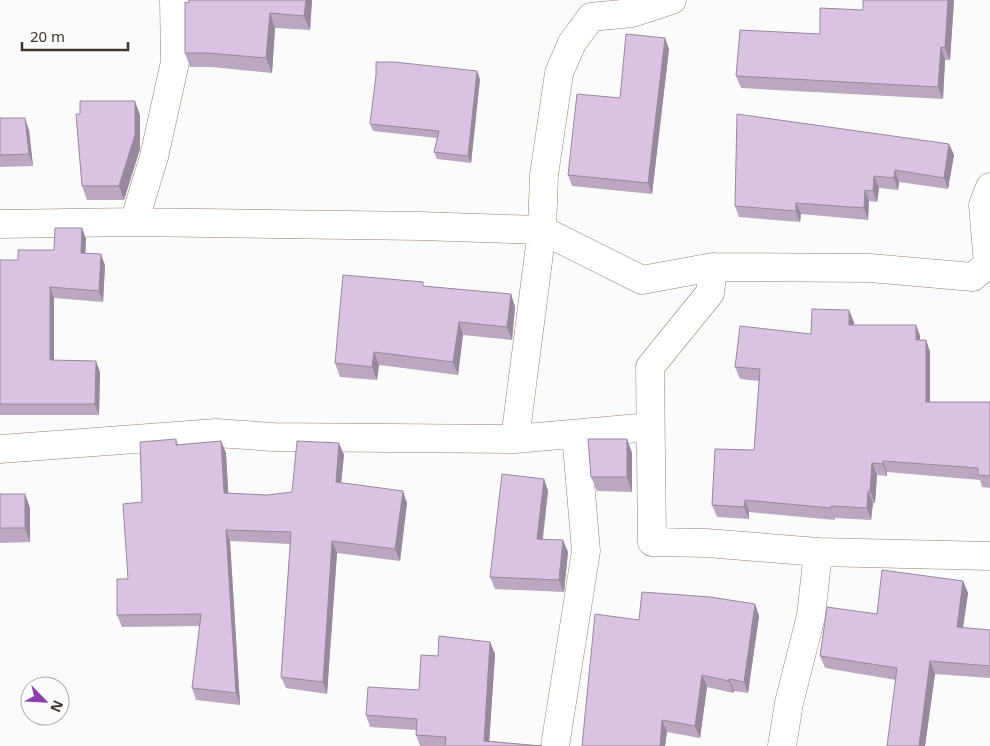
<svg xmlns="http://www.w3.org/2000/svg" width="990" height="746" font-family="'Noto Sans',sans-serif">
<rect width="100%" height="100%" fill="#fbfbfb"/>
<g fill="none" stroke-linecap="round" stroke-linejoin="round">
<defs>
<path id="minor" d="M134,222L154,157L175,62L174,0
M0,224L134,222L419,226L542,230L642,280L713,267L870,268L973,277L988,264H990
M988,264L983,205L990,187
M713,267L710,293L650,367L652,542L707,543L818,552L811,616L789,703L782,746
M515,439L542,230L544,175L559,73L572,43L591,17L632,13L672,0
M0,449L216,433L273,437L515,439L650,427
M818,552L990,556
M555,746L586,551L576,434"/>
</defs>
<!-- minor casing -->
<use href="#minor" stroke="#98816d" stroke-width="29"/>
<!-- minor -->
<use href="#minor" stroke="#fff" stroke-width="28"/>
</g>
<!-- wall -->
<path fill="#bba7c2" d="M312,0L310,30L275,28L272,73L212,67H190L185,53L189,3Z
M863,0H954L950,60H945L943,99L741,88L736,76L820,34L863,10Z
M669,49L652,194L572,186L568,175L620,98Z
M480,79L471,163L437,159L434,152L437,138L373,131L370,124Z
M140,115V149L124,200H87L82,186Z
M0,118L29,130L33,166L0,167Z
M949,144L954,155L948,189L899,182L898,190L879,188L877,202L869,201L868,220L801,214L800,222L739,217L735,206Z
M82,228L86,239L85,253L105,265L103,302L54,298V360L100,372L99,415H0V260H18L54,250Z
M425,286L511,294L515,307L512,340L463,335L458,375L379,365L377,380L340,377L335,363Z
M854,322L853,325H916L920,336V340H926L930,352V402H990V488L982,487L980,480L887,472V476L877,475L875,503H873L871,520L835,518V520L749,512V519L717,517L712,505L754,450L759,381L740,379L735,367L811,334Z
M176,439L178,445L221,441L226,453L228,493L267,495L292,492L344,455L341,483L407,503L400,561L337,553L327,694L286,688L281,677L290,544L230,541L240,705L196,700L192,688L200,626L122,627L117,615L128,579L142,502Z
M627,439L632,453V492L597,491L591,477Z
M544,479L548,491L543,539L568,552L564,592L495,589L490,577Z
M0,494H25L30,508V542L0,543Z
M963,581L968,593L963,628L990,630V678L935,674L925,746H887L896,680L825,668L820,656L877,614Z
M755,604L759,616L748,693L734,691L733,693L707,687L700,738L667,732L665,746L639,620Z
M490,642L495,654L489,741L542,746H420L416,735V730L370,727L366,715L419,690L438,656Z"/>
<!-- shaded-wall -->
<path fill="#98889e" d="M306,0H312L310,30L304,16Z
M948,0H954L950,60L945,48Z
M270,13L275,28L272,73L266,58Z
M665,38L669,49L652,194L648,183Z
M941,47L945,60L943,99L938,87Z
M477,71L480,79L471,163L468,156Z
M135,101L140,115V149L124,200L119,186Z
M25,118L29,130L33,166L29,154Z
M949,144L954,155L948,189L944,178Z
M895,170L899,182L898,190L894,178Z
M874,176L879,188L877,202L873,191Z
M865,190L869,201L868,220L864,208Z
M796,203L801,214L800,222L796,211Z
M82,228L86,239L85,264L81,253Z
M101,254L105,265L103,302L99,291Z
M50,287L54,298V371L50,360Z
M511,294L515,307L512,340L507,327Z
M849,310L854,322L853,337L849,325Z
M459,322L463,335L458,375L453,362Z
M916,325L920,336V352L916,340Z
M926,340L930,352V414L926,402Z
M374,352L379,365L377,380L372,367Z
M96,361L100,372L99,415L95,404Z
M627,439L632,453V492L627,477Z
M221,441L226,453L229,505L224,493Z
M339,443L344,455L340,494L336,482Z
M883,461L887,472V476L883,464Z
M872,463L877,475L875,503L870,491Z
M544,479L548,491L541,551L537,539Z
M403,491L407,503L400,561L395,549Z
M868,491L873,503L871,520L867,508Z
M25,494L30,508V542L25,528Z
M745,500L749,512V519L744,507Z
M226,530L230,541L240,705L236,693Z
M563,540L568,552L564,592L559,580Z
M332,541L337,553L327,694L323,682Z
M963,581L968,593L961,640L957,627Z
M755,604L759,616L748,693L744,682Z
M490,642L495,654L489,746L484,741Z
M930,661L935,674L925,746H919Z
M702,675L707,687L700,738L695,726Z
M729,679L734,691L733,693L729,681Z
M662,720L667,732L665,746H660Z"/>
<!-- building -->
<path fill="#d9c2e2" stroke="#98889e" d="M189,0H306L304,16L270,13L266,58L207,53H185V2L189,3Z
M863,0H948L945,48L941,47L938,87L736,76L740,30L820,34V8L863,10Z
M626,34L665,38L648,183L568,175L577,94L620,98Z
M376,62H394L477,71L468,156L434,152L439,131L370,124L376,75Z
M80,101H135V135L119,186H82L76,114H80Z
M737,114L949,144L944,178L895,170L894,178L874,176L873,191L865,190L864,208L796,203V211L735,206Z
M0,118H25L29,154L0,155Z
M55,228H82L81,253L101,254L99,291L50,287V360L96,361L95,404H0V260H18V250H54Z
M343,275L423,282V286L511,294L507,327L459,322L453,362L374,352L372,367L335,363Z
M812,309L849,310V325H916V340H926V402H990V476L978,475V468L883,461V464L872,463L870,491H868L867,508L831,506V508L745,500L744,507L712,505L715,449L754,450L760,369L735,367L740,326L811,334Z
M176,439V445L221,441L224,493L267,495L292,492L297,441L339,443L336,482L403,491L395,549L332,541L323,682L281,677L291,532L226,530L236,693L192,688L201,614L117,615V579H128L123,504L142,502L140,442Z
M588,439H627V477H591Z
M502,474L544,479L537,539L563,540L559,580L490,577Z
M0,494H25V528H0Z
M882,570L963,581L957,627L990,630V666L930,661L919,746H887L897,668L820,656L827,607L877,614Z
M642,592L710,597L755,604L744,682L729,679V681L702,675L695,726L662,720L660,746H582L595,614L639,620Z
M439,636L490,642L484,741L542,746H445L446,737L416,735L417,719L366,715L368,687L419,690L421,655L438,656Z"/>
<!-- north arrow -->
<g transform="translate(45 701) rotate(114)"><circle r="24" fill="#fbfbfb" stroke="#b0aca8"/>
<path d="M0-4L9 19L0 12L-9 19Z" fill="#8d3eaf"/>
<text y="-8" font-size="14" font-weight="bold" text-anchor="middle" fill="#3f352c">N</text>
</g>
<!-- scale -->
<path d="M22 42v8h106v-8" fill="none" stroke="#3f352c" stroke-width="2.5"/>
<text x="30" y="42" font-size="15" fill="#3f352c" stroke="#fbfbfb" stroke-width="4" paint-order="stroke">20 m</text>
</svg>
